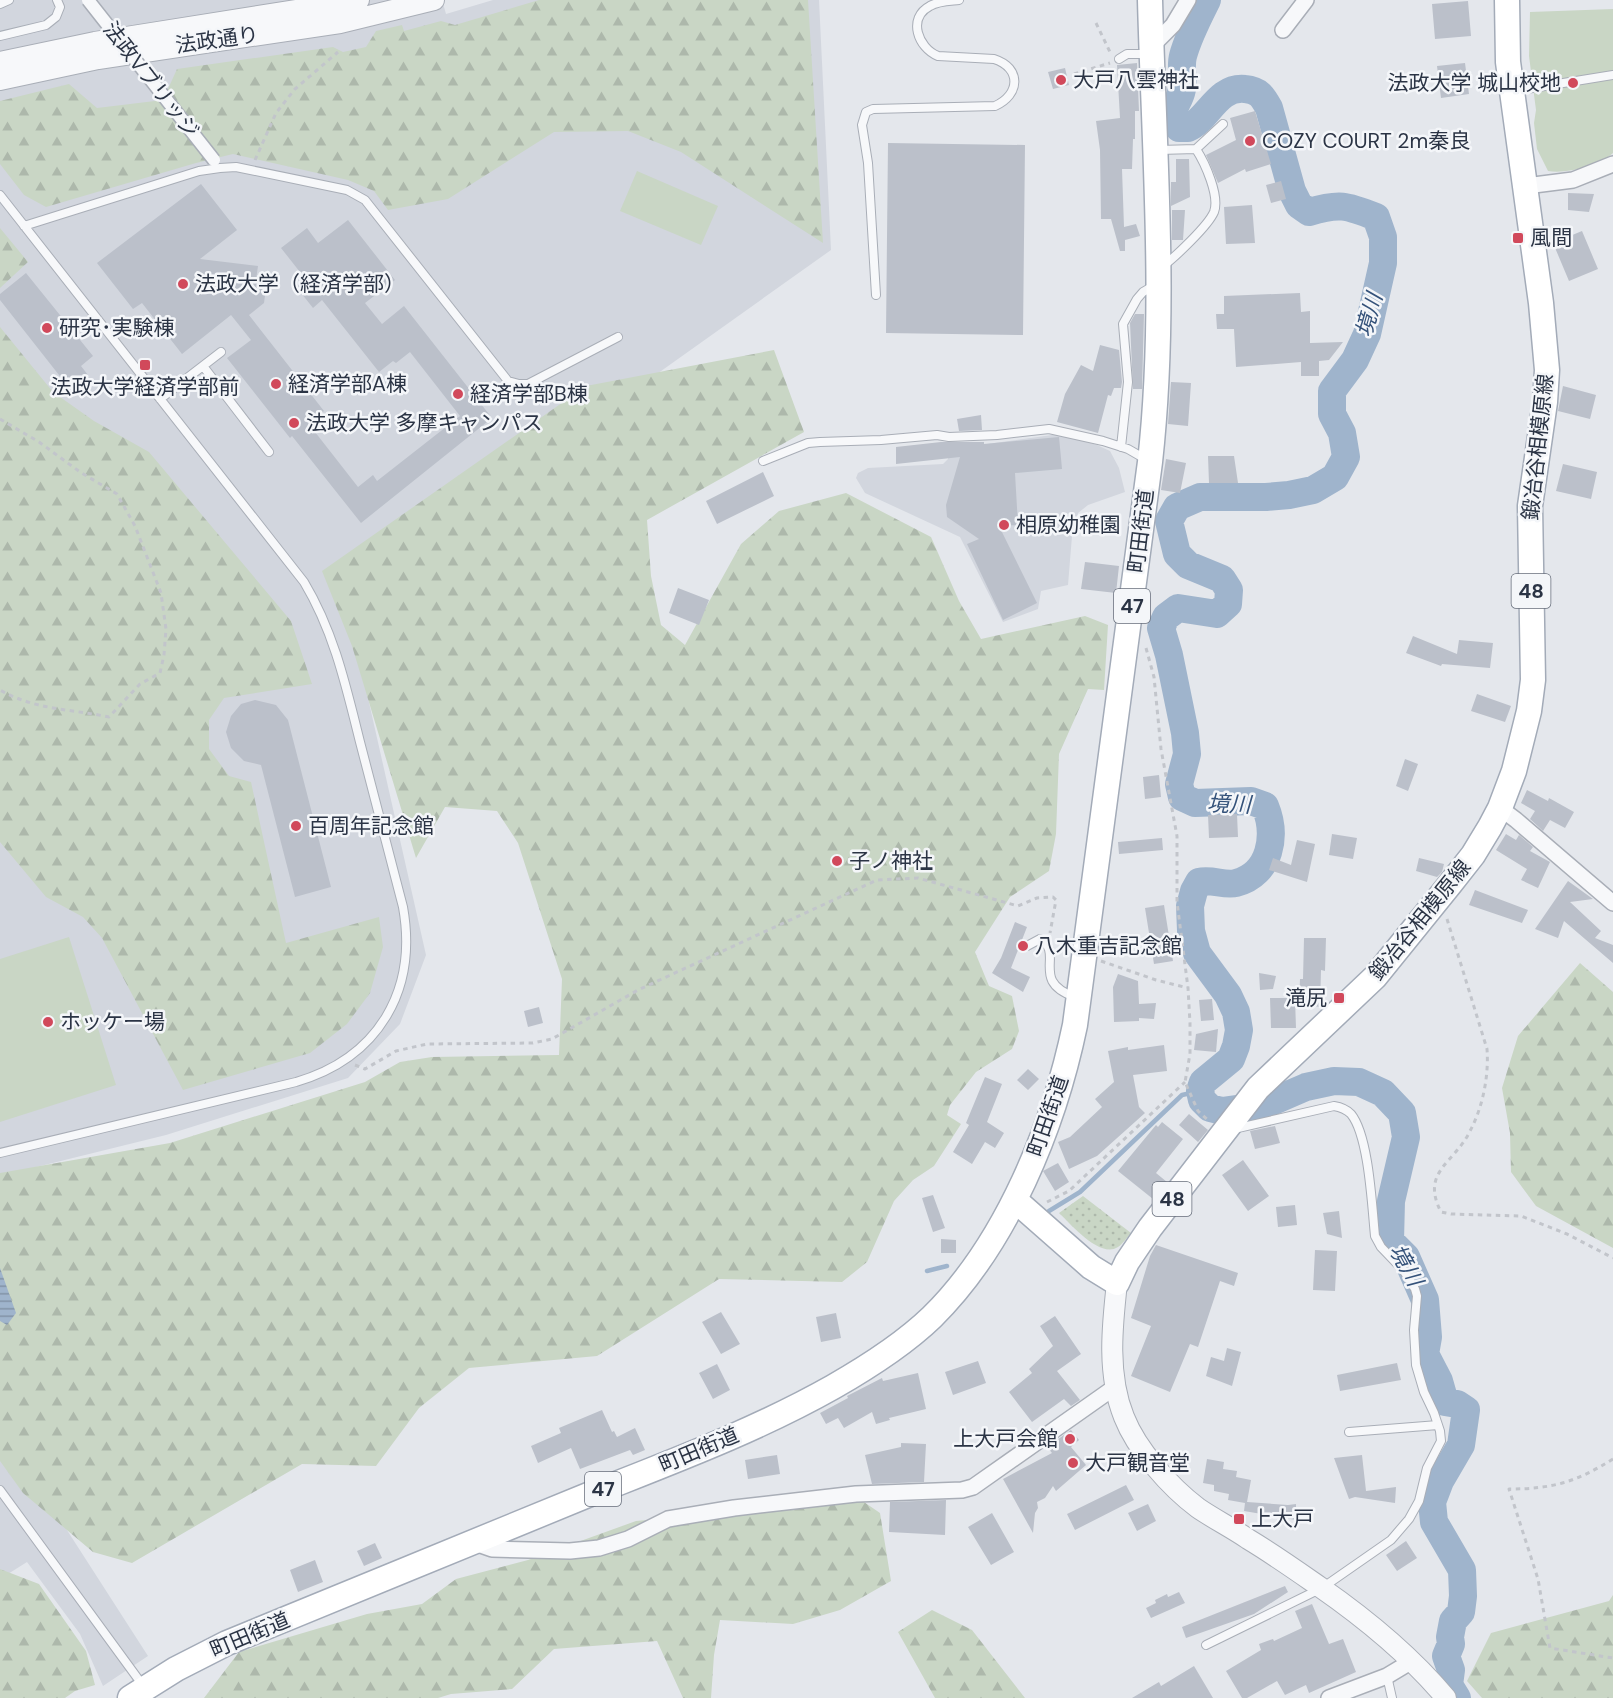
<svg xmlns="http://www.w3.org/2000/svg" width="1613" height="1698" font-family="'DM Sans','Noto Sans JP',sans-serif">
<defs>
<pattern id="green-dots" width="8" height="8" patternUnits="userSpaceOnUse" patternTransform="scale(1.5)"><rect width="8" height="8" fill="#c9d6c5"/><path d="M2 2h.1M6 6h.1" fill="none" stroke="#adb8ab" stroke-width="1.8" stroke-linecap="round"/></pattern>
<pattern id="forest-firs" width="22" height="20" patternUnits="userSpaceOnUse" patternTransform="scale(1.5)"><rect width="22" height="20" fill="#c9d6c5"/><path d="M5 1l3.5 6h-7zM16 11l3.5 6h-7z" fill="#adb8ab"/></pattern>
<pattern id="water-rules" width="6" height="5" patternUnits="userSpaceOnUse" patternTransform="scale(1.5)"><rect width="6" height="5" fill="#9fb4cc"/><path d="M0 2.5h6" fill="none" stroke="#8293a7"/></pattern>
</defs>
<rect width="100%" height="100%" fill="#e4e7ec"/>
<!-- built -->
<path fill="#d2d6de" d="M0,0H442L446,14L493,0H819L831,250L345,596L426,955L400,1024L348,1078L166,1135L0,1176Z
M1059,434L1097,445L1110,451L1119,468L1125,492L1088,505L1078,513L1072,536L1068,585L1041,591L1038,609L1003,622L960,537L865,493L856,478L858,473L868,468L943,464L948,459V443L987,444Z
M0,1436L65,1527L148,1656L103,1686L80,1634L27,1562L0,1579Z"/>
<!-- green -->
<path fill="url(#green-dots)" d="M1083,1196L1131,1233C1127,1237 1123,1244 1118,1247C1100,1259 1071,1224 1059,1213Z"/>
<!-- forest -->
<path fill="url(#forest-firs)" d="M539,0H808L823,243L681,152L628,131L554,132L448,199L388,210L374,191L348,180L233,154L196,163L46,207L24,195L0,164V101L69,84L97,108L163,100L177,69L333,47L343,52L366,47L376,31L402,25L404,31L441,21L455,25Z
M0,228L28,262L0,288Z
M0,327L53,392L94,421L149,452L291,621L312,684L224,698L209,720V749L229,776L251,782L286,943L379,917L383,947L370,993L347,1024L310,1053L183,1090L102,938L83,917L46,897L0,842Z
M774,350L804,432L647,520L651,576L661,625L685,645L741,544L779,511L846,493L931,537L959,601L981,639L1085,616L1108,625L1104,690L1088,689L1059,754L1056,834L1049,871L1010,897L975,952L989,986L1012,996L1019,1031L1012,1049L976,1072L950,1105L947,1115L961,1124L934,1166L913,1180L894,1201L867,1262L842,1282L719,1279L597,1356L469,1368L419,1408L376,1466L302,1464L132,1563L93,1552L23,1493L0,1461V1173L170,1143L365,1082L400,1062L432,1057L559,1055L562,979L518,843L497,811L445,807L416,858L352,646L322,571L586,386Z
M1580,963L1613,992V1248L1536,1206L1511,1172L1510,1133L1502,1088L1518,1036Z
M861,1500L880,1513L891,1581L840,1610L793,1624L720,1620L714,1655L711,1698H683L657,1641L554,1649L512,1689L451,1694L438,1698H204L239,1652L367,1614L422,1604L456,1579L528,1560L636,1521Z
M0,1569L39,1584L86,1651L95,1685L75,1691L65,1698H0Z
M1613,1595V1698H1482L1467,1681L1491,1633L1609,1601Z
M932,1610L972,1630L1025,1698H935L898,1632Z"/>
<!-- pitch -->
<path fill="#c9d6c5" d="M1613,9V153C1599,166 1567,174 1548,171L1537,149L1534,123L1536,110L1529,56L1530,12Z
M637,171L718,206L701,245L620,211Z
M69,937L116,1085L0,1122V959Z"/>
<!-- water -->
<path fill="url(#water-rules)" d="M0,1268L16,1313L7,1325L0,1321Z"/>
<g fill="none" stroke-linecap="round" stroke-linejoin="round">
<!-- stream -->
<path stroke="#9fb4cc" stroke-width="4.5" d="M1049,1211L1080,1192L1182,1095L1200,1091
M927,1271L947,1266
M1446,1680L1450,1676"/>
<!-- river -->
<path stroke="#9fb4cc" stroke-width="28" d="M1207,0C1198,18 1188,37 1183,56C1180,67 1184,79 1182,89C1179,106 1165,111 1179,128C1181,128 1186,128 1188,128C1208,120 1217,86 1245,89C1259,90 1263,97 1269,108L1292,191L1299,205L1309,212C1339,203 1346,205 1376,217L1383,237V263L1367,334L1355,360L1332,391V414L1342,433L1346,457L1335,477L1313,490L1289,495L1266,497H1200L1177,507L1169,521L1177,554L1188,565L1222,579L1229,590L1228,604L1217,614L1178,608L1166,617L1161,628L1169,655L1185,733L1187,754L1179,784L1182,797L1195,803L1251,801L1265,806C1277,835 1271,874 1236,883C1225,886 1212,879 1199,882L1194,891L1190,906L1191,931L1197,953L1228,995L1236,1012L1239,1030L1236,1046L1231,1059L1203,1082L1200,1091L1202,1100L1210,1108L1222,1111L1264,1105L1306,1087L1334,1081L1359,1082L1383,1093L1402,1113L1406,1137L1391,1201L1390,1241L1406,1257L1425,1300L1428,1337L1425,1354L1439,1381L1445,1402L1457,1404L1466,1410L1461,1445L1440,1481L1432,1502L1434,1522L1462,1570L1463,1596L1461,1612L1453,1621L1450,1637L1451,1644L1446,1656L1451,1670L1449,1685L1457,1698"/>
</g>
<!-- building -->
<path fill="#bbc0ca" d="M1468,1L1471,36L1435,39L1432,4Z
M1137,63L1139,111H1135V139H1133L1132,169H1122L1124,227L1136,224L1140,236L1125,240V251H1120L1111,219H1101L1100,150L1096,121L1120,118L1117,65Z
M1465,63L1469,94L1441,98L1437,66Z
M1065,68L1069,85L1053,89L1048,72Z
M1255,111L1271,164L1246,172L1245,169L1218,183L1206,155L1236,140L1230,118Z
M888,143L1025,145L1023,335L886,333Z
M1176,159H1189L1190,197L1171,206V182H1176Z
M1281,181L1286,199L1271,203L1266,185Z
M201,184L237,230L200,259L258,266L256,280L267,281L264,303L249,315L324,411L308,423L358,487L373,475L377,481L460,416L410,352L396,363L393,361L379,372L322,300L313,308L294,284L311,286L281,248L307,228L318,243L348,220L395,280L365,303L382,324L404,306L492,418L361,523L292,436L290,438L227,358L251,340L231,315L182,354L142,303L133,309L97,263Z
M1568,193L1594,194L1589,212L1568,210Z
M1252,205L1255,243L1226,244L1224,207Z
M1172,210H1185L1183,240H1172Z
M1582,231L1598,269L1569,281L1553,243Z
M26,273L93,356L81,366L88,375L70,389L0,300V294Z
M1300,293L1301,312L1310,311V343L1343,342L1329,360L1319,361V376H1301V362L1236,367L1234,329H1217L1216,314H1224V296Z
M1135,314H1144L1142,389H1133L1130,323Z
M1100,345L1119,350L1122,382L1121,388H1114L1111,396L1108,395L1098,433L1057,422L1065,394L1081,365L1093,371Z
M1171,382L1191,383L1188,426L1168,424Z
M1563,386L1596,395L1590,419L1558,411Z
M981,415L982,430L959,431L957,419Z
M1059,437L1062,469L1015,473L1018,525L999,526L1037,603L1003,620L967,544L979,539L947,517L946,505L960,457L896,464V447L941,442H984V444Z
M1208,456H1234L1238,483H1209Z
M1166,459L1186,463L1180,493L1161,490Z
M1563,464L1597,472L1591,499L1556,491Z
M763,472L774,496L717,524L706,501Z
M1085,562L1119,566L1116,593L1081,589Z
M678,588L709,600L699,625L669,613Z
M1413,636L1457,654L1459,640L1493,643L1490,668L1442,664L1441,666L1406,653Z
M1477,694L1511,706L1505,722L1471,711Z
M255,700L276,705L288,720L331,887L295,897L261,765L244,761L231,748L226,732L231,716L241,704Z
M1405,759L1418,764L1408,791L1396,786Z
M1159,775L1161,797L1145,799L1143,777Z
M1527,790L1548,801L1549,798L1574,812L1565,828L1550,820L1543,831L1530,819L1535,811L1521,803Z
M1237,814L1238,837L1209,838L1208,815Z
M1332,834L1357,838L1353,859L1329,855Z
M1506,834L1516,840L1519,835L1533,847L1530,851L1550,862L1538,888L1521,880L1527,869L1496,850Z
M1162,838L1163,850L1119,854L1118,842Z
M1297,840L1315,844L1307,882L1269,870L1273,858L1291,865Z
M1419,858L1444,864L1442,872L1437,877L1416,871Z
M1568,881L1593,899L1570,902L1601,931L1595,938L1613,945V963L1564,921L1558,938L1535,929Z
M1475,890L1528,910L1522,923L1469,905Z
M1164,905L1173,961L1154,964L1145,908Z
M1015,922L1027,927L1011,968L1030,977L1023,992L992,973L1001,958Z
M1304,938H1326L1325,971L1321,970L1320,1007L1299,1004L1300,979H1303Z
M1259,973L1276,976L1273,989L1260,990Z
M1118,974L1138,981L1139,1004L1156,1003L1154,1019L1139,1018V1021L1114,1022L1113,987Z
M1270,998H1295L1296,1028H1271Z
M1212,999L1214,1020L1201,1021L1199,1000Z
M539,1007L543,1023L528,1027L524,1011Z
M1218,1029L1216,1052L1194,1050L1196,1034Z
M1164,1045L1167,1071L1133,1075L1139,1107L1145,1113L1097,1156L1069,1169L1058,1142L1070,1137L1102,1107L1095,1099L1114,1082L1108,1051L1128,1047V1050Z
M1028,1069L1039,1079L1028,1090L1017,1080Z
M985,1077L1002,1084L987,1122L1004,1133L995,1148L985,1142L972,1164L953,1152L969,1125L966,1123Z
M1189,1114L1208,1130L1198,1142L1179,1125Z
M1162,1122L1183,1139L1156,1173L1167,1182L1153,1199L1118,1171L1156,1125L1158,1127Z
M1275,1126L1280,1143L1255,1149L1250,1131Z
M1243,1160L1269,1196L1248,1211L1222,1175Z
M1058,1163L1069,1182L1055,1191L1043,1171Z
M933,1195L945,1228L933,1232L922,1198Z
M1295,1205L1297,1225L1278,1227L1276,1207Z
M1339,1211L1342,1238L1327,1234L1323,1213Z
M941,1239L956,1240V1253H941Z
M1156,1245L1238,1273L1234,1286L1220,1281L1198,1347L1190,1344L1170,1392L1131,1376L1151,1326L1131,1318L1150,1256Z
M1315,1250L1337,1251L1335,1291L1313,1290Z
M721,1312L740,1344L721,1354L702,1322Z
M836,1313L841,1338L821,1342L816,1317Z
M1055,1316L1081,1354L1057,1371L1080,1400L1071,1406L1064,1399L1032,1422L1009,1392L1032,1373L1029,1369L1053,1346L1040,1326Z
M1227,1348L1241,1352L1232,1386L1206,1376L1211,1357L1224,1361Z
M978,1361L986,1383L953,1395L945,1372Z
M1397,1363L1401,1380L1340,1391L1337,1375Z
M717,1364L730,1390L713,1399L699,1373Z
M918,1373L926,1409L889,1418L890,1420L876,1424L872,1412L844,1428L838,1418L826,1424L820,1413L848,1398L847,1396L882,1378L883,1381Z
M602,1410L612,1432L614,1431L617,1437L635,1428L645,1450L633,1455L630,1450L580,1469L571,1448L538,1463L531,1446L561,1433L559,1428Z
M1071,1430L1079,1440L1071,1447L1086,1465L1056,1491L1053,1486L1045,1498L1037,1502L1038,1508L1035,1513L1033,1533L1003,1479L1052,1453L1047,1447Z
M901,1443L926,1444L924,1482L872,1484L865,1455L901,1447Z
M777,1455L780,1474L748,1479L745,1460Z
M1362,1455L1366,1491L1396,1487L1395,1503L1355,1497L1349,1499L1334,1458Z
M1207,1459L1224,1462L1223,1469L1237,1471L1236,1477L1251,1480L1247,1502L1288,1505L1296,1504V1520L1244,1511L1245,1503L1228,1500L1229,1494L1214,1491V1485L1203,1483Z
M1126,1485L1134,1500L1075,1530L1067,1514Z
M946,1500L945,1535L889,1532L890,1502Z
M1148,1504L1156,1521L1137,1531L1128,1513Z
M992,1513L1014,1552L991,1565L968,1527Z
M1406,1541L1417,1558L1397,1571L1386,1555Z
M375,1543L382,1558L364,1566L357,1551Z
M315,1560L323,1582L298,1592L290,1570Z
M1285,1586L1288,1592L1254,1614L1186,1638L1182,1627Z
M1179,1592L1185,1603L1151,1618L1146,1608L1156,1603L1155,1600L1167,1594L1168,1597Z
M1312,1604L1329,1644L1343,1639L1356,1672L1309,1693L1306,1685L1285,1695L1277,1681L1247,1698H1242L1226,1671L1261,1650L1259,1644L1273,1639L1274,1641L1302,1628L1295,1611Z
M1194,1666L1213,1698H1132L1159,1682L1161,1686Z"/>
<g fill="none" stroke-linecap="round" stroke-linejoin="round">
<defs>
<path id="service" d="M0,4L9,0
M0,36L46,25L56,17L60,7L57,0
M1119,59L1127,54H1150
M1514,91L1613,75
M1196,149L1223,124
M1159,150L1196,149C1205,163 1220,196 1214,212C1208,226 1175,257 1162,267
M0,195L304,582C334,632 346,686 360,742C374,797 389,852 403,907C418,991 378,1058 296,1082L0,1153
M24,226L199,171L220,168L236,167L347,190L365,200L508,381L519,384H528L618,337
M876,295L868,163L862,125L866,112L873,109L995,106C1020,95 1022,68 994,59L938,56C918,48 907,18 930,6C938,1 950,1 959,0
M203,366L269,452
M160,399L221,352
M1121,447L1128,382L1123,324L1137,299L1143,292L1155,285
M763,461L808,443L820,442L881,440L937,435L949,437L997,435L1049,429L1103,441L1128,449L1147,460
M1027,946L1040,939C1065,953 1029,981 1075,997
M1349,1432L1438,1425
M0,1490L144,1687
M1206,1645L1322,1588L1391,1540L1409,1519L1419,1501L1427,1468L1441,1441L1440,1431L1434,1413L1424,1392L1416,1365L1414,1330L1417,1296L1415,1289L1404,1271L1381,1247L1375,1236C1372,1207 1369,1136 1351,1114C1347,1110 1340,1107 1334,1106L1234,1129
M1387,1676L1392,1698"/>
<path id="minor" d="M1283,30L1306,0
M1151,47L1173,25L1188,0
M1526,186L1573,180L1613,164
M1500,808L1516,820L1613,903
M472,1542L492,1549L570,1551L599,1548L628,1539L668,1519L734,1508L856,1494L962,1490L973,1487L1115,1387
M1329,1698L1387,1676L1412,1661"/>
<path id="tertiary" d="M0,62L95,42L359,0
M0,80L98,59L340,23L434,0
M1117,1283C1112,1327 1107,1375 1124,1417C1137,1450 1170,1487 1198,1508C1214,1519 1232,1528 1248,1539C1273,1554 1297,1571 1320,1587C1366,1619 1410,1655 1446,1698"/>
<path id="primary" d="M1015,1200L1091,1267L1117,1283L1127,1262L1150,1228L1258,1088L1375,977L1451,883L1473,855L1490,827L1500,808L1514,771L1529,711L1533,680L1530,506L1545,402L1547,370L1541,303L1508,62L1507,0
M130,1698L176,1669L227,1643C348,1594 467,1544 588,1495C671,1462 755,1431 833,1387C868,1367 903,1345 932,1317C1007,1243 1054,1126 1075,1025L1150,462C1167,309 1154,154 1150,0"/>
</defs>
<!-- service casing -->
<use href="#service" stroke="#a9aeb7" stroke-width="10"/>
<!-- minor casing -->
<use href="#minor" stroke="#a9aeb7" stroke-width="18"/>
<!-- tertiary casing -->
<use href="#tertiary" stroke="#a9aeb7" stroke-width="22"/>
<!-- primary casing -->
<use href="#primary" stroke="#a3abb8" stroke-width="27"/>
<!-- path -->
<path stroke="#c2c5cb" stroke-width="3" stroke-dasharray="4.5 4.5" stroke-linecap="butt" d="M1096,23L1110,52
M1074,74L1110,63
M255,160L276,113L295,89L338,52
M0,419L39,442L80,472L117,494L135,526L161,593L166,629L164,655L160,673L140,684L109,717C71,709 35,710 0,690
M1146,648L1154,677L1161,749L1177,836V902L1188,988L1190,1023V1054L1185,1082L1198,1111L1209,1121
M1447,919L1487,1049C1489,1075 1483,1107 1470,1131C1455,1163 1420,1171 1441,1212L1451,1214L1521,1216L1567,1234L1613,1258
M1101,961L1156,980L1188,988
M355,1065L365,1069L396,1051L427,1044L533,1043L552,1039L638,990L877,880L918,878L1018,906L1037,898L1053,897L1056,900L1050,933
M1047,1202L1069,1191L1185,1082
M1613,1459C1576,1482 1553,1489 1509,1489L1538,1579L1550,1648L1613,1658"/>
<!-- service -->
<use href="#service" stroke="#f7f8fa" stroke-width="8"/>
<!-- minor -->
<use href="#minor" stroke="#f7f8fa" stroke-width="15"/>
<!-- tertiary -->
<use href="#tertiary" stroke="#f7f8fa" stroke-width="20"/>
<!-- primary -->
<use href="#primary" stroke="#fff" stroke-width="24"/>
<defs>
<path id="pedestrian-bridge" d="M88,0L214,160"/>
</defs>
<!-- pedestrian-bridge casing -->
<use href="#pedestrian-bridge" stroke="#a9aeb7" stroke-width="15" stroke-linecap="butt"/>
<!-- pedestrian-bridge -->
<use href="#pedestrian-bridge" stroke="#f7f8fa" stroke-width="12"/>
</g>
<!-- markers -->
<g fill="#d1495b" stroke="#f4f6f9" stroke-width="2">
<circle cx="1061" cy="80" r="6"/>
<circle cx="1573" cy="83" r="6"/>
<circle cx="1250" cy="141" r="6"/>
<rect x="1512" y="232" width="12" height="12" rx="3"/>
<circle cx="183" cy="284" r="6"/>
<circle cx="47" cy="328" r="6"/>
<rect x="139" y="359" width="12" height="12" rx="3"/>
<circle cx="276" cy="384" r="6"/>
<circle cx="458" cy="394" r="6"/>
<circle cx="294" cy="423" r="6"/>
<circle cx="1004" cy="525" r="6"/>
<circle cx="296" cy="826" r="6"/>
<circle cx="837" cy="861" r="6"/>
<circle cx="1023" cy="946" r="6"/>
<rect x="1333" y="992" width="12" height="12" rx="3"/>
<circle cx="48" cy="1022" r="6"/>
<circle cx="1070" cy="1439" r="6"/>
<circle cx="1073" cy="1463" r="6"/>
<rect x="1233" y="1513" width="12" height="12" rx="3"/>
</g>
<g text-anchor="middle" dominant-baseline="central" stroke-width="5" stroke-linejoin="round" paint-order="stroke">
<!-- shield labels -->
<g fill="#f4f6f9" stroke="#676e7b" stroke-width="1.5">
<rect x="1511.5" y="574" width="39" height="34" rx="4.5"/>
<rect x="1114" y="589" width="36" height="34" rx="4.5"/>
<rect x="1152.5" y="1182" width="39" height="34" rx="4.5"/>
<rect x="585" y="1472" width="36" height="34" rx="4.5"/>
</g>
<g font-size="20" font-weight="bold" fill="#2b3445">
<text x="1531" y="591">48</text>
<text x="1132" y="606">47</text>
<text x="1172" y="1199">48</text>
<text x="603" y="1489">47</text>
</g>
<!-- street labels -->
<g font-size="21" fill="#2b3445" stroke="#f4f6f9">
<text transform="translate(217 40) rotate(-8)">法政通り</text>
<text transform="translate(151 80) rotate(52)">法政Vブリッジ</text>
<text transform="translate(1538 447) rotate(-84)">鍛冶谷相模原線</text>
<text transform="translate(1141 531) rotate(-83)">町田街道</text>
<text transform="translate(1420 920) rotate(-51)">鍛冶谷相模原線</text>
<text transform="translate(1048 1116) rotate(-71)">町田街道</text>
<text transform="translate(699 1450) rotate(-23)">町田街道</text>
<text transform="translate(250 1635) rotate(-23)">町田街道</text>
</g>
<!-- poi labels -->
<g font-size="21" fill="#2b3445" stroke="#f4f6f9" text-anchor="start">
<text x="1073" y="80">大戸八雲神社</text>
<text x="1561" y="83" text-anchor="end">法政大学 城山校地</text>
<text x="1262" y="141">COZY COURT 2m秦良</text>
<text x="1530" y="238">風間</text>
<text x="195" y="284">法政大学（経済学部）</text>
<text x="59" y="328">研究･実験棟</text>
<text x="288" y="384">経済学部A棟</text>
<text x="145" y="387" text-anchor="middle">法政大学経済学部前</text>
<text x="470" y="394">経済学部B棟</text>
<text x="306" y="423">法政大学 多摩キャンパス</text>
<text x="1016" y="525">相原幼稚園</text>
<text x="308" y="826">百周年記念館</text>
<text x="849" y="861">子ノ神社</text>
<text x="1035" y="946">八木重吉記念館</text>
<text x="1327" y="998" text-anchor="end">滝尻</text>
<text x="60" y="1022">ホッケー場</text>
<text x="1058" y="1439" text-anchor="end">上大戸会館</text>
<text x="1085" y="1463">大戸観音堂</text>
<text x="1251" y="1519">上大戸</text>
</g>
<!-- water labels -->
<g font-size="22" font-style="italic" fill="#34527a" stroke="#f4f6f9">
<text transform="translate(1369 315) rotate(-74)">境川</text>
<text transform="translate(1229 804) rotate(2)">境川</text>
<text transform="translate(1406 1265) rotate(61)">境川</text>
</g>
</g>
</svg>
